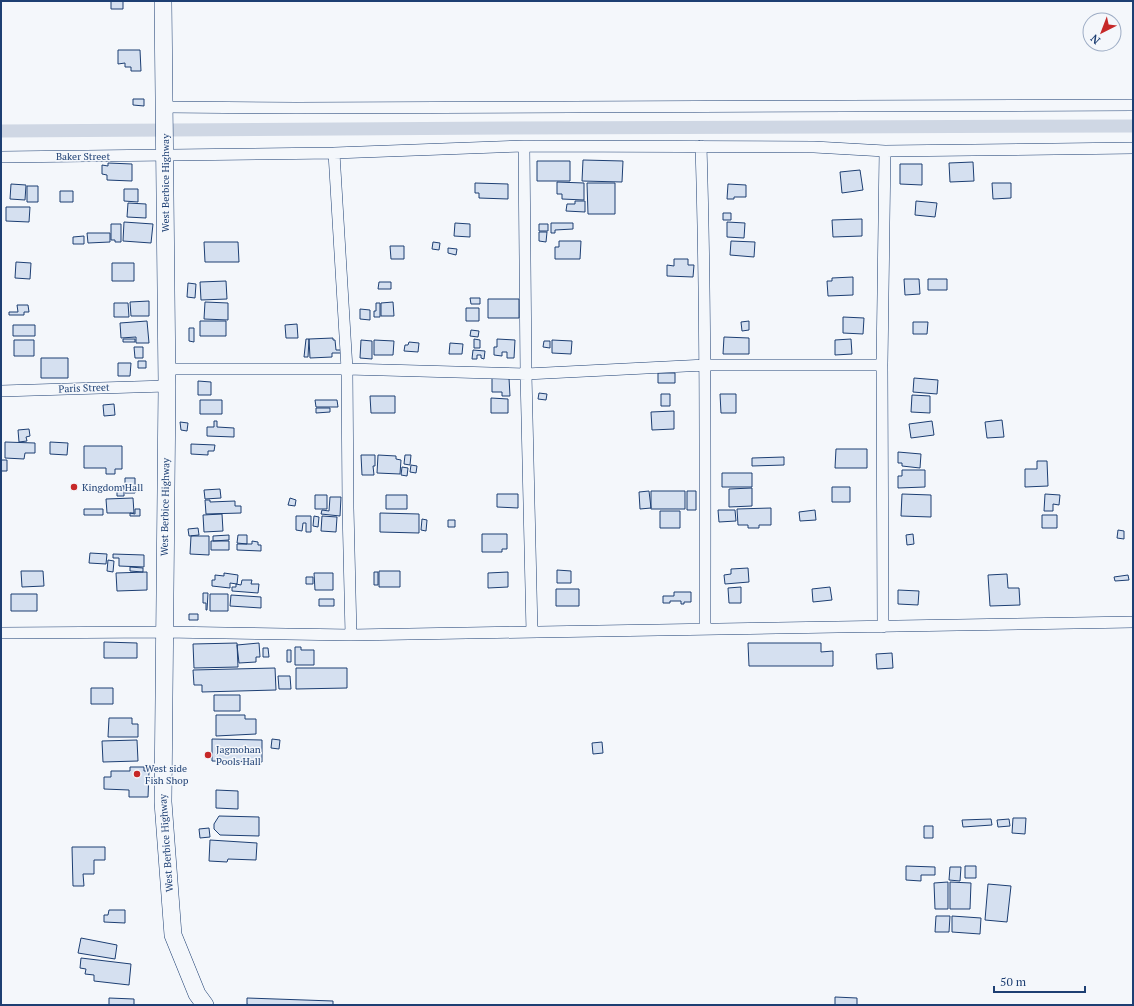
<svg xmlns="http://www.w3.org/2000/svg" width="1134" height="1006" font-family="'PT Serif',serif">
<rect width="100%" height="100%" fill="#f4f7fb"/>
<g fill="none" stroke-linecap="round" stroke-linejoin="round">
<!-- canal -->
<path stroke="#cfd7e4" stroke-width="13" d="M1,131L508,128L1133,126"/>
</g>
<!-- building -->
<path fill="#d5e0f0" stroke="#1d3f73" d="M111,1H123V9H111Z
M118,50H140L141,71H131V67H125V63L118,64Z
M133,99H144V106L133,105Z
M583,160L623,161L622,182L582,181Z
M537,161H570V181H537Z
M973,162L974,181L950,182L949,163Z
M108,163L132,164V181L107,180V175L102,174V165L108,166Z
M900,164H922V185L900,184Z
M860,170L863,190L842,193L840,172Z
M557,182L584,183V200L562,199V194H557Z
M475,183L508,184V199L479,198V193H475Z
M587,183H615V214H588Z
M992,183H1011V198L993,199Z
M11,184L26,185L25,200L10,199Z
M728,184L746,185V197H734V199H727Z
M27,186H38V202H27Z
M124,189H138V202L124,201Z
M60,191H73V202H60Z
M575,201H585V212L566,211L567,204H575Z
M916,201L937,203L935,217L915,215Z
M128,203L146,204V218L127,217Z
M6,207H30L29,222L6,221Z
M723,213H731V220H723Z
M862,219V236L833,237L832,220Z
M124,222L153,224L151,243L123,241Z
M727,222L745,223L744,238L727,237Z
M455,223L470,224V237L454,236Z
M551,223H573V229L555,230V233H551Z
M111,224H121V242H115V240H111Z
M539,224H548V231H539Z
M539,232H547L546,242L539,241Z
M87,233H110V242L88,243Z
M84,236V244H73V237Z
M559,241H581L580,259H555V247H559Z
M731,241L755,242L754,257L730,255Z
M204,242H238L239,262H205Z
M433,242L440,243L439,250L432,249Z
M390,246H404V259H391Z
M448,248L457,249L456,255L448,253Z
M674,259H688V265H694L693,277L667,276V265L674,266Z
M16,262L31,263L30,279L15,278Z
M112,263H134V281H112Z
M853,277V295L828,296L827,281H832V278Z
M904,279H919L920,294L905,295Z
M928,279H947V290H928Z
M226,281L227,299L201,300L200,282Z
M379,282H391V289H378Z
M188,283L196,284L195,298L187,297Z
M470,298H480V304H471Z
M488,299H519V318H488Z
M149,301V316H131L130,302Z
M205,302L228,303V320L204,319Z
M393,302L394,316H381V303Z
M114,303H128L129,317H114Z
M376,303H380V317H374V311H376Z
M17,305H28L29,312H24V315H9V312H18Z
M466,308H479V321H466Z
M360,309L370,310V320L360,319Z
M843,317L864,318L863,334L843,333Z
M147,321L149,343H136V337L121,338L120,323Z
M200,321H226V336H200Z
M749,321V330L742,331L741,322Z
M913,322H928L927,334H913Z
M297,324L298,338H286L285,325Z
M13,325H35V336H13Z
M189,328H194V342L189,341Z
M471,330L479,331L478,337L470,336Z
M724,337L749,338V354H723Z
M333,338V340H335L336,350H341V353H332V357L310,358L309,339Z
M123,339H135V342H123Z
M306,339H309L308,357H304Z
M474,339L480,340V348H474Z
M497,339L515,340L514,358H507V352H502V356L494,355V347H497Z
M851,339L852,354L835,355V340Z
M14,340H34V356H14Z
M361,340L372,341V359L360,358Z
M374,340L394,341L393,355H374Z
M552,340L572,341L571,354L552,353Z
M544,341H550V348L543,347Z
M409,342L419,343L418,352L404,351L405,345H408Z
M450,343L463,344L462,354H449Z
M134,347H143V358H135Z
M473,350L485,351L484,359L481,358V355H477V359H472Z
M41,358H68V378H41Z
M138,361H146V368H138Z
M118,363H131L130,376H118Z
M658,373H675V383H658Z
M492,378H509L510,396H502V392H492Z
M914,378L938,380L937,394L913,392Z
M198,381L211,382V395H198Z
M539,393L547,394L546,400L538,399Z
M661,394H670V406H661Z
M720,394H736V413H721Z
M912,395L930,396V413L911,412Z
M370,396H395V413H371Z
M491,398L508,399V413H491Z
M200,400H222V414H200Z
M315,400H337L338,407H316Z
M114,404L115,415L104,416L103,405Z
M316,408H330V412L316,413Z
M674,411V429L652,430L651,412Z
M1002,420L1004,437L987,438L985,422Z
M214,421H217V427L234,428V437L207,436V427H214Z
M932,421L934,435L911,438L909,424Z
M180,422L188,423L187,431L181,430Z
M29,429L30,436L26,437L27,441L19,442L18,430Z
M5,442L35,443V453H25L24,459L5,458Z
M50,442L68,443L67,455L50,454Z
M191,444L215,445L214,451H208V455L191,454Z
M84,446H122V469H115V474H106V468H84Z
M836,449H867V468H835Z
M898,452L921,454L920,468L902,466V463H898Z
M361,455H375V466H373L374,475H362Z
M378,455L396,456V459L401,460L400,474L377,473Z
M405,455H411L410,465L404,464Z
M784,457V465L752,466V458Z
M1,460H7V471H1Z
M1037,461H1047L1048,486L1025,487V469H1037Z
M411,465L417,466L416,473L410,472Z
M402,467L408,468L407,476L401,475Z
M902,470H925V487L898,488V476H902Z
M722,473H752V487H722Z
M125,478H135V493H125Z
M117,486H124V496H117Z
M832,487H850V502H832Z
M752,488V506L729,507V489Z
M220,489L221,498L205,499L204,490Z
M649,491L651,508L640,509L639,492Z
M651,491H685V509H651Z
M687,491H696V510H687Z
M497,494H518V508L497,507Z
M902,494L931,495V517L901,516Z
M1045,494L1060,495L1059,505L1053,504V511H1044Z
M315,495H327V509H315Z
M386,495H407V509H386Z
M330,497H341L340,516L321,514L322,510L329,511Z
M133,498L134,513H107L106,499Z
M290,498L296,500L295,506L288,505Z
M205,500H210V502L235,501V506H241V513L206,514Z
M771,508V525H759V528H748V525H738L737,509Z
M84,509H103V515H84Z
M135,509H140V516H130V513L135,514Z
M718,510H735L736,521L719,522Z
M815,510L816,520L800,521L799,512Z
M660,511H680V528H660Z
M380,513L419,514V533L380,532Z
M222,514L223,531L204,532L203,515Z
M1042,515H1057V528H1042Z
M296,516H311V532H306V523H303L302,531L296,530Z
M314,516L319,517L318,527L313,526Z
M322,516L337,517L336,532L321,531Z
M422,519L427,520L426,531L421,530Z
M448,520H455V527H448Z
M198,528L199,535L189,536L188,529Z
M1118,530L1124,531V539L1117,538Z
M482,534H507V549H502V552H482Z
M913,534L914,544L907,545L906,535Z
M229,535V540L213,541V536Z
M238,535H247V544L237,543Z
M191,536H209V555L190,554Z
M211,541H229V550H211Z
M252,541L258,542V545H261V551L237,550V544H252Z
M90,553L107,554L106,564L89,563Z
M113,554L144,555V567L119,566V558H113Z
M108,560L114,561L113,572L107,571Z
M130,567L143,568V572L130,571Z
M748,568L749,582L725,584L724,575L731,574V569Z
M557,570L571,571V583H557Z
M21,571H43L44,586L22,587Z
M379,571H400V587H379Z
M147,572V590L117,591L116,573Z
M374,572H378V585H374Z
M508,572V587L488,588V573Z
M224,573L238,575L237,584L230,583V588L212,586V580H215V575L224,576Z
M314,573H333V590H315Z
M1007,574L1008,588H1019L1020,605L990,606L988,575Z
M1128,575L1129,580L1115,581L1114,577Z
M306,577H313V584H306Z
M242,580H252L251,584H259L258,593L232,591V587H236V584L241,585Z
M741,587V603H729L728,588Z
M830,587L832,600L813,602L812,589Z
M556,589H579V606H556Z
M898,590L919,591L918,605L898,604Z
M674,592H691V602H684V604H681V601H670V603H663V596H674Z
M203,593H208L207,610H206V603H203Z
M11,594H37V611H11Z
M210,594H228V611H210Z
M231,595L261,597V608L230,606Z
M319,599H334V606H319Z
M189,614H198V620H189Z
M104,642L137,643V658H104Z
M237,643L238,667L194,668L193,644Z
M259,643L260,657H256V662L239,663L237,645Z
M748,643H821V652L833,651V666H749Z
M295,647H301V650H314V665H295Z
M263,648H268L269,657H263Z
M287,650H291V662H287Z
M892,653L893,668L877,669L876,654Z
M275,668L276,690L202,692V685H194L193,670Z
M296,668H347V688L296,689Z
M278,676H290L291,689H279Z
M91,688H113V704H91Z
M214,695H240V711H214Z
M216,715H245V719H256V734L216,736Z
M109,718H132V724H138V737H108Z
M212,739L262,740V762L212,761Z
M272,739L280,740L279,749L271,748Z
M137,740L138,761L103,762L102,741Z
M602,742L603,753L593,754L592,743Z
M130,767H144V771H149L148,797H129V790L104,789V777H111V771H130Z
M216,790L238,791V809L216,808Z
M219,816L259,817V836L220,835L214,829V824Z
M1013,818H1026L1025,834L1012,833Z
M991,819L992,825L963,827L962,820Z
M1009,819L1010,826L998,827L997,820Z
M924,826H933V838H924Z
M209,828L210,837L200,838L199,829Z
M210,840L257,843L256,860L228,859L227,862L209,861Z
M72,847H105V860H94V874H83L84,886H73Z
M906,866L935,867V875H921V881L906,880Z
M965,866H976V878H965Z
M950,867H961L960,881L949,880Z
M948,882V909H935L934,883Z
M950,882L971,883L970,909H950Z
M988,884L1011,886L1007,922L985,920Z
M109,910H125V923L104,922V915H108Z
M936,916H950L949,932H935Z
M952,916L981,918L980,934L952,932Z
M81,938L117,945L115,959L78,953Z
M81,958L131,964L129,985L94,981V975L85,974L86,969L80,968Z
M835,997L857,998V1005H835Z
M109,998L134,999V1005H109Z
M247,998L333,1001V1005H249L247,1004Z"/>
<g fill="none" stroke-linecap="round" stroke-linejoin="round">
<defs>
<path id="street" d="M164,107L296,108L1133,105
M524,146L526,374L532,632
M701,146C706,307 705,468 705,629
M334,153L347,369L348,508L351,635
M1,157L334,153L524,146L814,147L885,151L1133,148
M166,369H347L526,374L706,365H882
M1,391L167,386
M883,627L882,365L885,151
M1,633L164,632L351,635L1133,622"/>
<path id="primary" d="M163,1L167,386L163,802L173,935L197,994L205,1005"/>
</defs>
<!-- street casing -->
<use href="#street" stroke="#1d3f73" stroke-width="12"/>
<!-- primary casing -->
<use href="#primary" stroke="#1d3f73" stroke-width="18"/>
<!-- street -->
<use href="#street" stroke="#f4f7fb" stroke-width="11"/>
<!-- primary -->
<use href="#primary" stroke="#f4f7fb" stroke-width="17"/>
</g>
<!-- markers -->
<g fill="#c62828" stroke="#f4f7fb" stroke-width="1.5">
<circle cx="74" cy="487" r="4"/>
<circle cx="208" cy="755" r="4"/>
<circle cx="137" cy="774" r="4"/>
</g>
<g text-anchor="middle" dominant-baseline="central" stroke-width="3" stroke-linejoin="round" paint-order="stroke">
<!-- street labels -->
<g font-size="10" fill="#1d3f73" stroke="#f4f7fb">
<text x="83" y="156">Baker Street</text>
<text transform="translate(165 183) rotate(-90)">West Berbice Highway</text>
<text transform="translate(84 388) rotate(-2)">Paris Street</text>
<text transform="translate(165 507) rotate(-89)">West Berbice Highway</text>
<text transform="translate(166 843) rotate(-94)">West Berbice Highway</text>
</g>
<!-- poi labels -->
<g font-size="10" fill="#1d3f73" stroke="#f4f7fb" text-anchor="start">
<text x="82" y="487">Kingdom Hall</text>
<text x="216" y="749">Jagmohan<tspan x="216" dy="12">Pools Hall</tspan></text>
<text x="145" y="768">West side<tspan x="145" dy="12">Fish Shop</tspan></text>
</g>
</g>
<!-- border -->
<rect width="1134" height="1006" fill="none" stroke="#1d3f73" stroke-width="4"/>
<!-- north arrow -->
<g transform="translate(1102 32) rotate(222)"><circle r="19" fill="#f4f7fb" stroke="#9eadc5"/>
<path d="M0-3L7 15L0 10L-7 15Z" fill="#c62828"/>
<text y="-6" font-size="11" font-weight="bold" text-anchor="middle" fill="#1d3f73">N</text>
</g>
<!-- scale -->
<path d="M994 986v6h91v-6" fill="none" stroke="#1d3f73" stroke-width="2"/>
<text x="1000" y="986" font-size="12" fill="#1d3f73" stroke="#f4f7fb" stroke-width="3" paint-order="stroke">50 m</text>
</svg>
